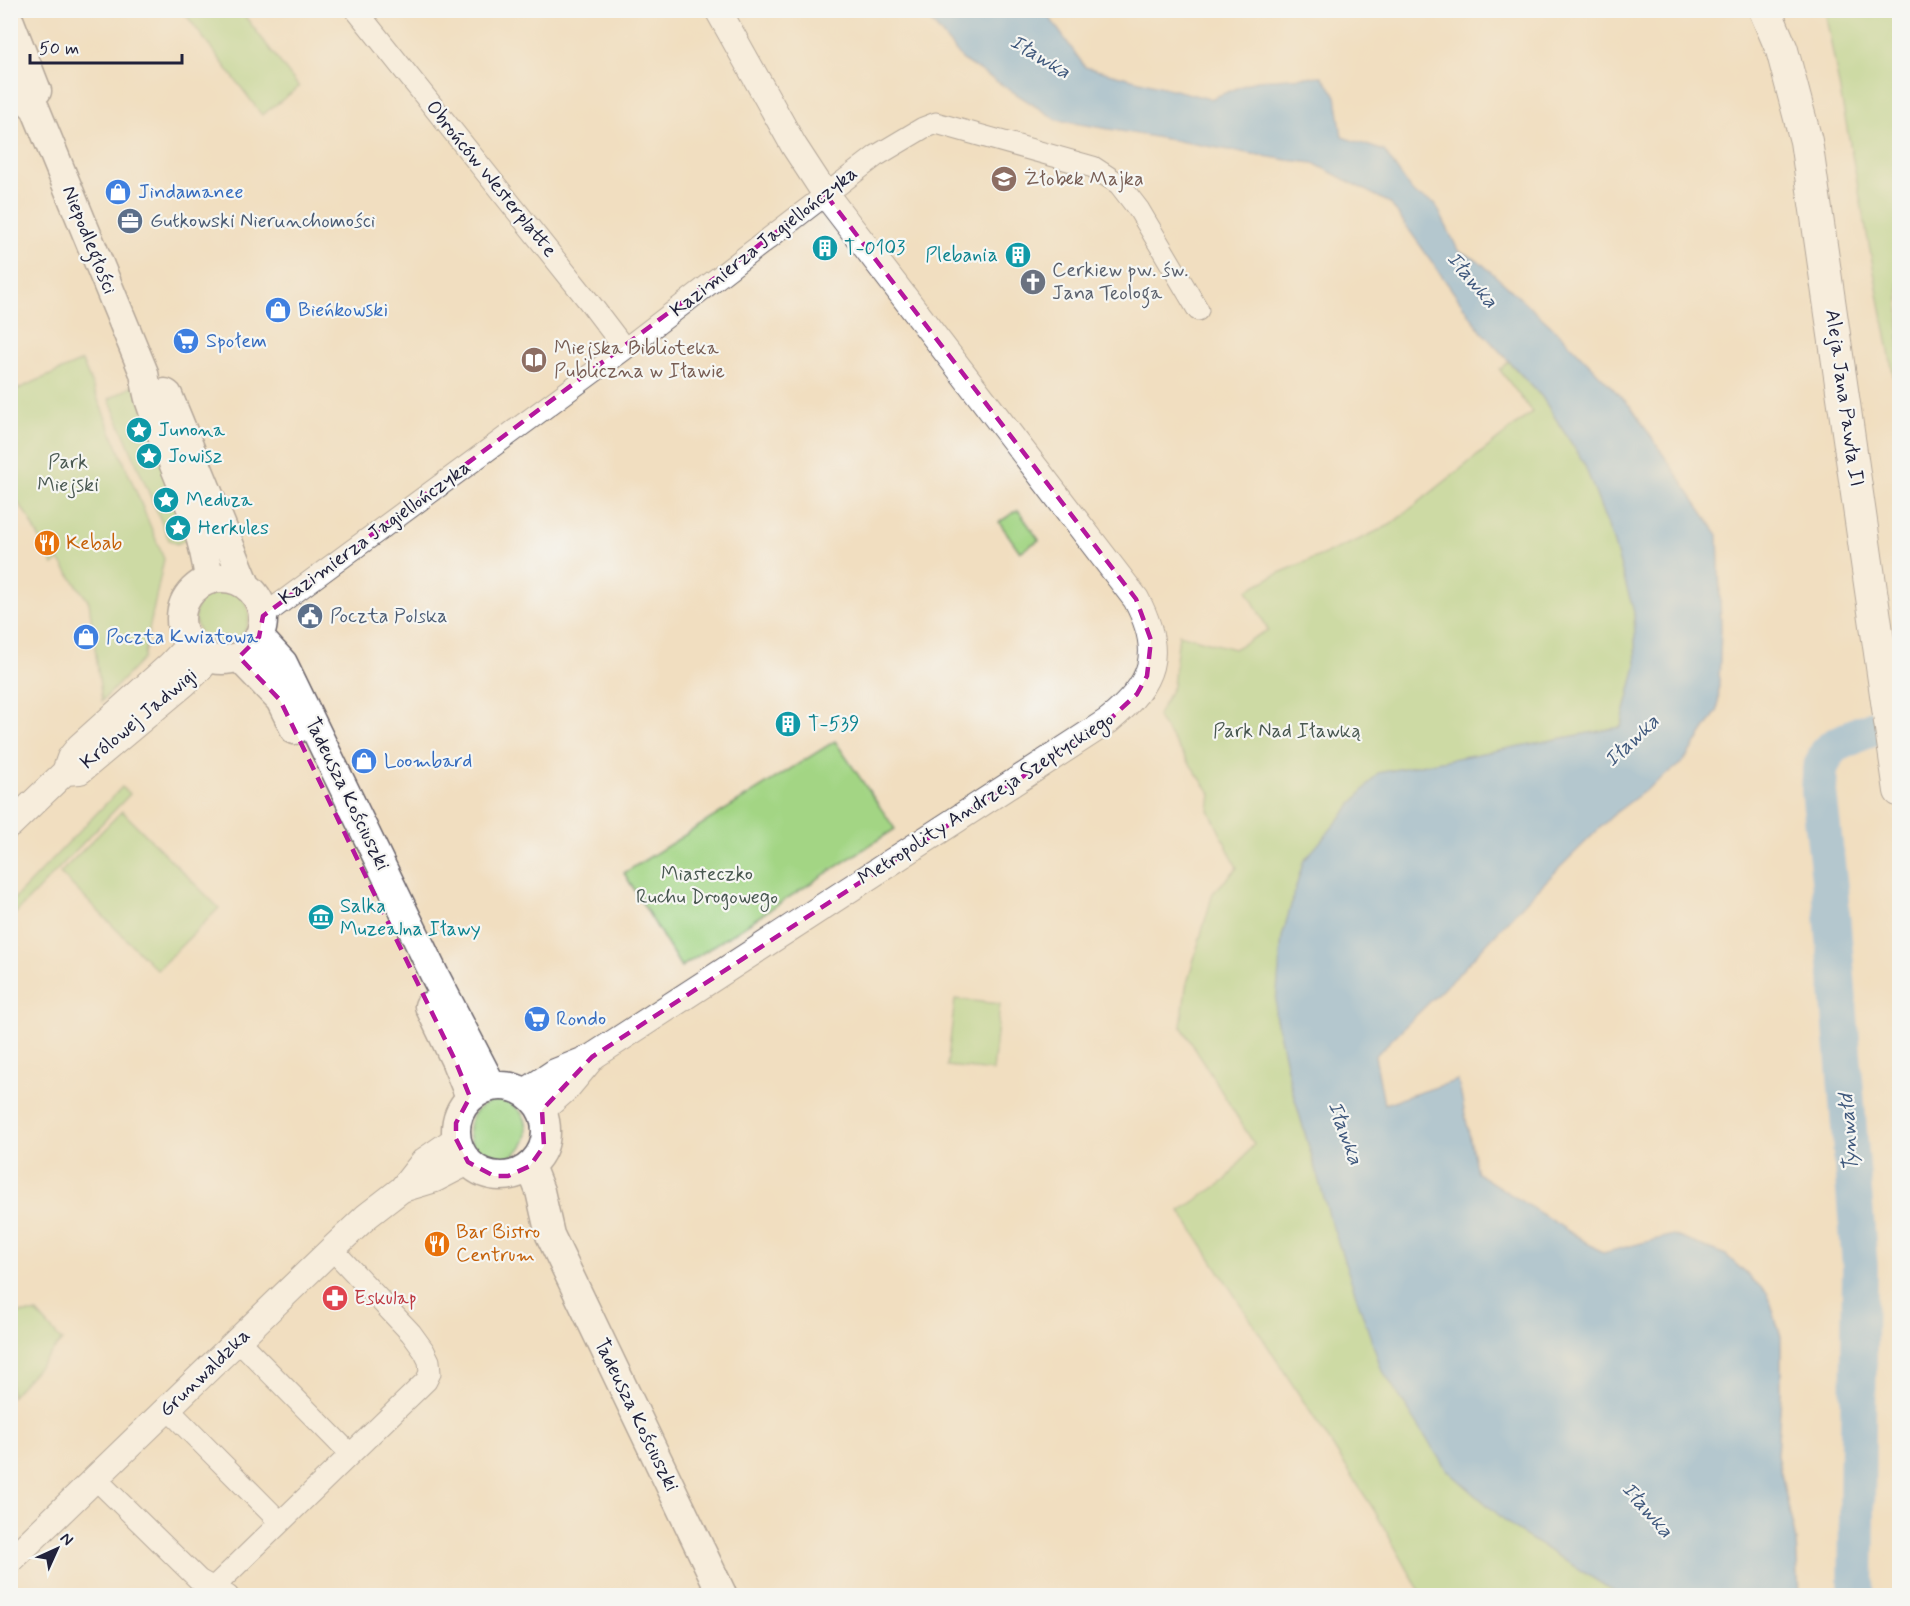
<svg xmlns="http://www.w3.org/2000/svg" width="1910" height="1606" font-family="Mynerve,sans-serif">
<rect width="100%" height="100%" fill="#f6f6f2"/>
<filter id="ink" filterUnits="userSpaceOnUse"><feTurbulence type="fractalNoise" baseFrequency=".0167" numOctaves="2"/><feDisplacementMap in="SourceGraphic" scale="12" xChannelSelector="R" yChannelSelector="G"/><feConvolveMatrix kernelMatrix="1 2 1 2 8 2 1 2 1" color-interpolation-filters="sRGB"/></filter>
<filter id="wash" filterUnits="userSpaceOnUse"><feTurbulence type="fractalNoise" baseFrequency=".008" numOctaves="4" result="noise"/><feDisplacementMap in="SourceGraphic" scale="24" xChannelSelector="R" yChannelSelector="G"/><feGaussianBlur stdDeviation="1.35" result="paint"/><feColorMatrix in="noise" values="0 0 0 0 0 0 0 0 0 0 0 0 0 0 0 0 0 1.4 0 .05"/><feComposite in="paint" operator="in"/></filter>
<g filter="url(#wash)">
<rect width="100%" height="100%" fill="#f1dec0"/>
<!-- green -->
<path fill="#a3d584" stroke="#627c60" stroke-width="1.5" d="M183,11H241L299,87L262,115Z
M1825,11H1899V405Z
M82,361L164,559L143,659L102,701L89,602L59,560L53,565L29,518L11,493V392Z
M1508,361L1542,397L1584,463L1612,537L1634,612L1636,666L1621,727L1378,773L1275,1014L1290,1082L1313,1161L1446,1469L1516,1530L1620,1595H1422L1374,1510L1180,1211L1226,1180L1254,1144L1181,1026L1186,987L1213,893L1237,868L1209,810L1211,794L1157,717L1173,686L1179,634L1234,649L1268,630L1247,590L1279,573L1356,541L1390,525L1532,412L1500,370Z
M134,385L193,536L177,544L169,540L109,399Z
M1018,510L1039,540L1020,552L999,522Z
M195 616a27 27 0 1 1 54 0a27 27 0 1 1-54 0Z
M835,741L895,829L681,967L624,873Z
M122,787L130,794L11,918V902Z
M122,811L219,908L157,970L60,873Z
M955,999L1000,1004L993,1071L947,1066Z
M469 1130a29 29 0 1 1 58 0a29 29 0 1 1-58 0Z
M11,1313H37L62,1341L11,1397Z"/>
<!-- water -->
<path fill="#6cace0" stroke="#47678e" stroke-width="1.5" d="M922,11H1045L1085,67L1210,99L1257,80L1322,76L1336,96L1342,137L1384,151L1414,194L1435,203L1458,250L1479,261L1562,336L1631,407L1718,535L1721,628L1718,710L1683,762L1614,814L1529,898L1459,973L1375,1056L1384,1104L1458,1080L1477,1173L1603,1253L1673,1235L1726,1255L1768,1294L1781,1337V1395L1777,1455L1796,1541L1799,1595H1620L1516,1530L1446,1469L1381,1368L1330,1219L1290,1082L1275,1014L1282,937L1303,862L1378,773L1621,727L1636,666L1634,612L1612,537L1584,463L1542,397L1481,331L1390,203L1313,163L1287,160L1057,120L963,60Z"/>
<g fill="none" stroke-linecap="round" stroke-linejoin="round">
<!-- river -->
<path stroke="#6cace0" stroke-width="36" d="M1856,1596L1860,1267L1830,888L1819,792L1820,769L1827,753L1834,746L1861,733L1900,718"/>
</g>
</g>
<g filter="url(#ink)">
<g fill="none" stroke-linecap="round" stroke-linejoin="round">
<defs>
<path id="minor" d="M356,10L590,303L625,349
M263,616L625,349L876,156L923,128L936,123L1093,167L1119,184L1139,210L1198,310
M238,1340L350,1454
M168,1409L280,1522
M95,1478L199,1580L228,1596
M214,1587L426,1381L430,1373L429,1361L424,1351L411,1333L332,1249"/>
<path id="tertiary" d="M65,772L80,771L184,684L200,669L209,657
M10,825L65,772L70,758L79,747L170,665L190,644
M525,1092L555,1072L592,1057L1108,721C1154,684 1165,653 1136,599L826,195L794,146L718,10
M542,1110L567,1088L592,1058
M402,1189L435,1179L468,1162
M10,1561L332,1249L367,1216L402,1189L424,1161L456,1139"/>
<path id="secondary" d="M10,22L37,91
M10,70L20,93L35,108L144,373C146,383 147,395 151,405C170,463 202,518 209,580
M165,393L168,395L246,585
M181 619a41 41 0 1 1 82 0a41 41 0 1 1-82 0Z
M259,637L283,663L435,976L492,1086
M239,657L280,700L295,730
M429,1006L455,1060L470,1097
M456 1131a45 45 0 1 1 90 0a45 45 0 1 1-90 0Z
M530,1166L540,1191L550,1235L723,1596"/>
<path id="primary" d="M1765,10L1782,50L1806,141L1900,791"/>
</defs>
<!-- minor casing -->
<use href="#minor" stroke="#6a646a" stroke-width="23"/>
<!-- tertiary casing -->
<use href="#tertiary" stroke="#6a646a" stroke-width="28"/>
<!-- secondary casing -->
<use href="#secondary" stroke="#6a646a" stroke-width="31"/>
<!-- primary casing -->
<use href="#primary" stroke="#6a646a" stroke-width="34"/>
<!-- minor -->
<use href="#minor" stroke="#fff" stroke-width="21"/>
<!-- tertiary -->
<use href="#tertiary" stroke="#fff" stroke-width="26"/>
<!-- secondary -->
<use href="#secondary" stroke="#fff" stroke-width="28"/>
<!-- primary -->
<use href="#primary" stroke="#fff" stroke-width="32"/>
</g>
</g>
<!-- marked area -->
<path d="M0 0H1910V1606H0ZM826,195L1136,599L1151,640L1147,676L1137,694L1108,721L592,1057L542,1110L544,1146L530,1166L508,1176H494L468,1162L456,1139V1123L470,1097L455,1060L280,700L239,657L259,637L263,616Z" fill="#f1dec0" fill-opacity=".55" fill-rule="evenodd"/>
<path fill="none" stroke="#b5179e" stroke-width="4.5" stroke-dasharray="12 8" stroke-linejoin="round" d="M826,195L1136,599L1151,640L1147,676L1137,694L1108,721L592,1057L542,1110L544,1146L530,1166L508,1176H494L468,1162L456,1139V1123L470,1097L455,1060L280,700L239,657L259,637L263,616Z"/>
<!-- icons -->
<defs>
<symbol id="school-disc" viewBox="-11 -11 22 22"><circle r="9.5" fill="#8d6e63" stroke="#f6f6f2"/><path d="M0-5L7-2L0 1L-7-2ZM-4 1L0 2.5L4 1V4Q0 6-4 4Z" fill="#fff"/></symbol>
<symbol id="shop-disc" viewBox="-11 -11 22 22"><circle r="9.5" fill="#3f7fe0" stroke="#f6f6f2"/><path d="M-5-2.5h2.3a2.7 3.5 0 0 1 5.4 0H5L5.5 6h-11ZM-1.5-2.5h3a1.5 2.3 0 0 0-3 0Z" fill="#fff"/></symbol>
<symbol id="office-disc" viewBox="-11 -11 22 22"><circle r="9.5" fill="#5c6f8a" stroke="#f6f6f2"/><path d="M-6-3h4V-5.5h4V-3h4V5H-6ZM-1-4.5V-3h2v-1.5ZM-6 0V1H6V0Z" fill="#fff"/></symbol>
<symbol id="building-disc" viewBox="-11 -11 22 22"><circle r="9.5" fill="#0f9aa8" stroke="#f6f6f2"/><path d="M-4-6H4V6H1V3H-1V6H-4ZM-2.5-4.3h1.7v1.8h-1.7ZM.8-4.3h1.7v1.8H.8ZM-2.5-1h1.7V.8h-1.7ZM.8-1h1.7V.8H.8Z" fill="#fff"/></symbol>
<symbol id="church-disc" viewBox="-11 -11 22 22"><circle r="9.5" fill="#6b7280" stroke="#f6f6f2"/><path d="M-1.2-6h2.4v3.5h3.3v2.4h-3.3V6h-2.4V-.1h-3.3v-2.4h3.3Z" fill="#fff"/></symbol>
<symbol id="supermarket-disc" viewBox="-11 -11 22 22"><circle r="9.5" fill="#3f7fe0" stroke="#f6f6f2"/><path d="M-6-5.5h2.5l.6 2H6L4.5 2H-2.5L-4.4-4H-6ZM-1.5 3.2a1.3 1.3 0 1 0 .1 0ZM3 3.2a1.3 1.3 0 1 0 .1 0Z" fill="#fff"/></symbol>
<symbol id="library-disc" viewBox="-11 -11 22 22"><circle r="9.5" fill="#8d6e63" stroke="#f6f6f2"/><path d="M-6-4Q-3-5.5-.7-3.5V5Q-3 3-6 4ZM6-4Q3-5.5 .7-3.5V5Q3 3 6 4Z" fill="#fff"/></symbol>
<symbol id="sight-disc" viewBox="-11 -11 22 22"><circle r="9.5" fill="#0f9aa8" stroke="#f6f6f2"/><path d="M0-6L1.8-2.2L6-1.7L2.9 1.2L3.7 5.4L0 3.3L-3.7 5.4L-2.9 1.2L-6-1.7L-1.8-2.2Z" fill="#fff"/></symbol>
<symbol id="restaurant-disc" viewBox="-11 -11 22 22"><circle r="9.5" fill="#e8710a" stroke="#f6f6f2"/><path d="M-5-6h1v4h1v-4h1v4h1v-4h1v5L-1.5 .5V6h-2V.5L-5-1ZM5-6V6H3V1.5H1.5Q1.5-4 5-6Z" fill="#fff"/></symbol>
<symbol id="civic-disc" viewBox="-11 -11 22 22"><circle r="9.5" fill="#5c6f8a" stroke="#f6f6f2"/><path d="M-.6-6.5H3V-4.5H.6V-3L4-1V1h2V6H-6V1h2V-1L-.6-3ZM-1.2 2.5V6h2.4V2.5Z" fill="#fff"/></symbol>
<symbol id="museum-disc" viewBox="-11 -11 22 22"><circle r="9.5" fill="#0f9aa8" stroke="#f6f6f2"/><path d="M0-6L6-3V-2H-6V-3ZM-5-1h2V3h-2ZM-1-1h2V3h-2ZM3-1h2V3H3ZM-6 4H6V6H-6Z" fill="#fff"/></symbol>
<symbol id="pharmacy-disc" viewBox="-11 -11 22 22"><circle r="9.5" fill="#e0444e" stroke="#f6f6f2"/><path d="M-2-6h4v4h4v4h-4v4h-4v-4h-4v-4h4Z" fill="#fff"/></symbol>
</defs>
<g fill-rule="evenodd">
<use href="#school-disc" x="989" y="164" width="30" height="30"/>
<use href="#shop-disc" x="103" y="177" width="30" height="30"/>
<use href="#office-disc" x="115" y="206" width="30" height="30"/>
<use href="#building-disc" x="810" y="233" width="30" height="30"/>
<use href="#building-disc" x="1003" y="240" width="30" height="30"/>
<use href="#church-disc" x="1018" y="267" width="30" height="30"/>
<use href="#shop-disc" x="263" y="295" width="30" height="30"/>
<use href="#supermarket-disc" x="171" y="326" width="30" height="30"/>
<use href="#library-disc" x="519" y="345" width="30" height="30"/>
<use href="#sight-disc" x="124" y="415" width="30" height="30"/>
<use href="#sight-disc" x="134" y="441" width="30" height="30"/>
<use href="#sight-disc" x="151" y="485" width="30" height="30"/>
<use href="#sight-disc" x="163" y="513" width="30" height="30"/>
<use href="#restaurant-disc" x="32" y="528" width="30" height="30"/>
<use href="#civic-disc" x="295" y="601" width="30" height="30"/>
<use href="#shop-disc" x="71" y="622" width="30" height="30"/>
<use href="#building-disc" x="773" y="709" width="30" height="30"/>
<use href="#shop-disc" x="349" y="746" width="30" height="30"/>
<use href="#museum-disc" x="306" y="902" width="30" height="30"/>
<use href="#supermarket-disc" x="522" y="1004" width="30" height="30"/>
<use href="#restaurant-disc" x="422" y="1229" width="30" height="30"/>
<use href="#pharmacy-disc" x="320" y="1283" width="30" height="30"/>
</g>
<g text-anchor="middle" dominant-baseline="central" stroke-width="4.5" stroke-linejoin="round" paint-order="stroke">
<!-- street labels -->
<g font-size="20" fill="#22223b" stroke="#f6f6f2">
<text transform="translate(491 179) rotate(51)">Obrońców Westerplatte</text>
<text transform="translate(89 240) rotate(68)">Niepodległości</text>
<text transform="translate(764 242) rotate(-38)">Kazimierza Jagiellończyka</text>
<text transform="translate(1844 398) rotate(82)">Aleja Jana Pawła II</text>
<text transform="translate(375 533) rotate(-36)">Kazimierza Jagiellończyka</text>
<text transform="translate(139 719) rotate(-40)">Królowej Jadwigi</text>
<text transform="translate(347 794) rotate(64)">Tadeusza Kościuszki</text>
<text transform="translate(986 799) rotate(-33)">Metropolity Andrzeja Szeptyckiego</text>
<text transform="translate(205 1373) rotate(-44)">Grunwaldzka</text>
<text transform="translate(636 1415) rotate(64)">Tadeusza Kościuszki</text>
</g>
<!-- education labels -->
<g font-size="20" fill="#785e54" stroke="#f6f6f2" text-anchor="start">
<text x="1024" y="179">Żłobek Majka</text>
<text x="554" y="348">Miejska Biblioteka<tspan x="554" dy="23">Publiczna w Iławie</tspan></text>
</g>
<!-- shop labels -->
<g font-size="20" fill="#366cbe" stroke="#f6f6f2" text-anchor="start">
<text x="138" y="192">Jindamanee</text>
<text x="298" y="310">Bieńkowski</text>
<text x="206" y="341">Społem</text>
<text x="106" y="637">Poczta Kwiatowa</text>
<text x="384" y="761">Loombard</text>
<text x="556" y="1019">Rondo</text>
</g>
<!-- service labels -->
<g font-size="20" fill="#4e5e75" stroke="#f6f6f2" text-anchor="start">
<text x="150" y="221">Gutkowski Nierunchomości</text>
<text x="330" y="616">Poczta Polska</text>
</g>
<!-- culture labels -->
<g font-size="20" fill="#0d838f" stroke="#f6f6f2" text-anchor="start">
<text x="844" y="248">T-0103</text>
<text x="998" y="255" text-anchor="end">Plebania</text>
<text x="158" y="430">Junona</text>
<text x="168" y="456">Jowisz</text>
<text x="186" y="500">Meduza</text>
<text x="198" y="528">Herkules</text>
<text x="808" y="724">T-539</text>
<text x="340" y="906">Salka<tspan x="340" dy="23">Muzealna Iławy</tspan></text>
</g>
<!-- worship labels -->
<g font-size="20" fill="#5b616d" stroke="#f6f6f2" text-anchor="start">
<text x="1052" y="270">Cerkiew pw. św.<tspan x="1052" dy="23">Jana Teologa</tspan></text>
</g>
<!-- park labels -->
<g font-size="20" fill="#495851" stroke="#f6f6f2">
<text x="68" y="462">Park<tspan x="68" dy="23">Miejski</tspan></text>
<text x="1287" y="731">Park Nad Iławką</text>
<text x="707" y="874">Miasteczko<tspan x="707" dy="23">Ruchu Drogowego</tspan></text>
</g>
<!-- food labels -->
<g font-size="20" fill="#c56008" stroke="#f6f6f2" text-anchor="start">
<text x="66" y="543">Kebab</text>
<text x="456" y="1232">Bar Bistro<tspan x="456" dy="23">Centrum</tspan></text>
</g>
<!-- health labels -->
<g font-size="20" fill="#be3a42" stroke="#f6f6f2" text-anchor="start">
<text x="354" y="1298">Eskulap</text>
</g>
<!-- water labels -->
<g font-size="21" font-style="italic" fill="#40597d" stroke="#f6f6f2">
<text transform="translate(1040 57) rotate(31)">Iławka</text>
<text transform="translate(1472 280) rotate(50)">Iławka</text>
<text transform="translate(1632 741) rotate(-43)">Iławka</text>
<text transform="translate(1345 1133) rotate(70)">Iławka</text>
<text transform="translate(1849 1133) rotate(-94)">Tynwałd</text>
<text transform="translate(1647 1510) rotate(49)">Iławka</text>
</g>
</g>
<!-- margin -->
<rect width="1910" height="1606" fill="none" stroke="#f6f6f2" stroke-width="36"/>
<!-- north arrow -->
<g transform="translate(57 1549) rotate(45)" stroke="#f6f6f2" stroke-width="4.5" paint-order="stroke">
<path d="M0-4.5L10 22L0 15L-10 22Z" fill="#22223b"/>
<text y="-9" font-size="16" font-weight="bold" text-anchor="middle" fill="#22223b">N</text>
</g>
<!-- scale -->
<path d="M30 54v9h152v-9" fill="none" stroke="#22223b" stroke-width="3"/>
<text x="39" y="54" font-size="18" fill="#22223b" stroke="#f6f6f2" stroke-width="4.5" paint-order="stroke">50 m</text>
</svg>
